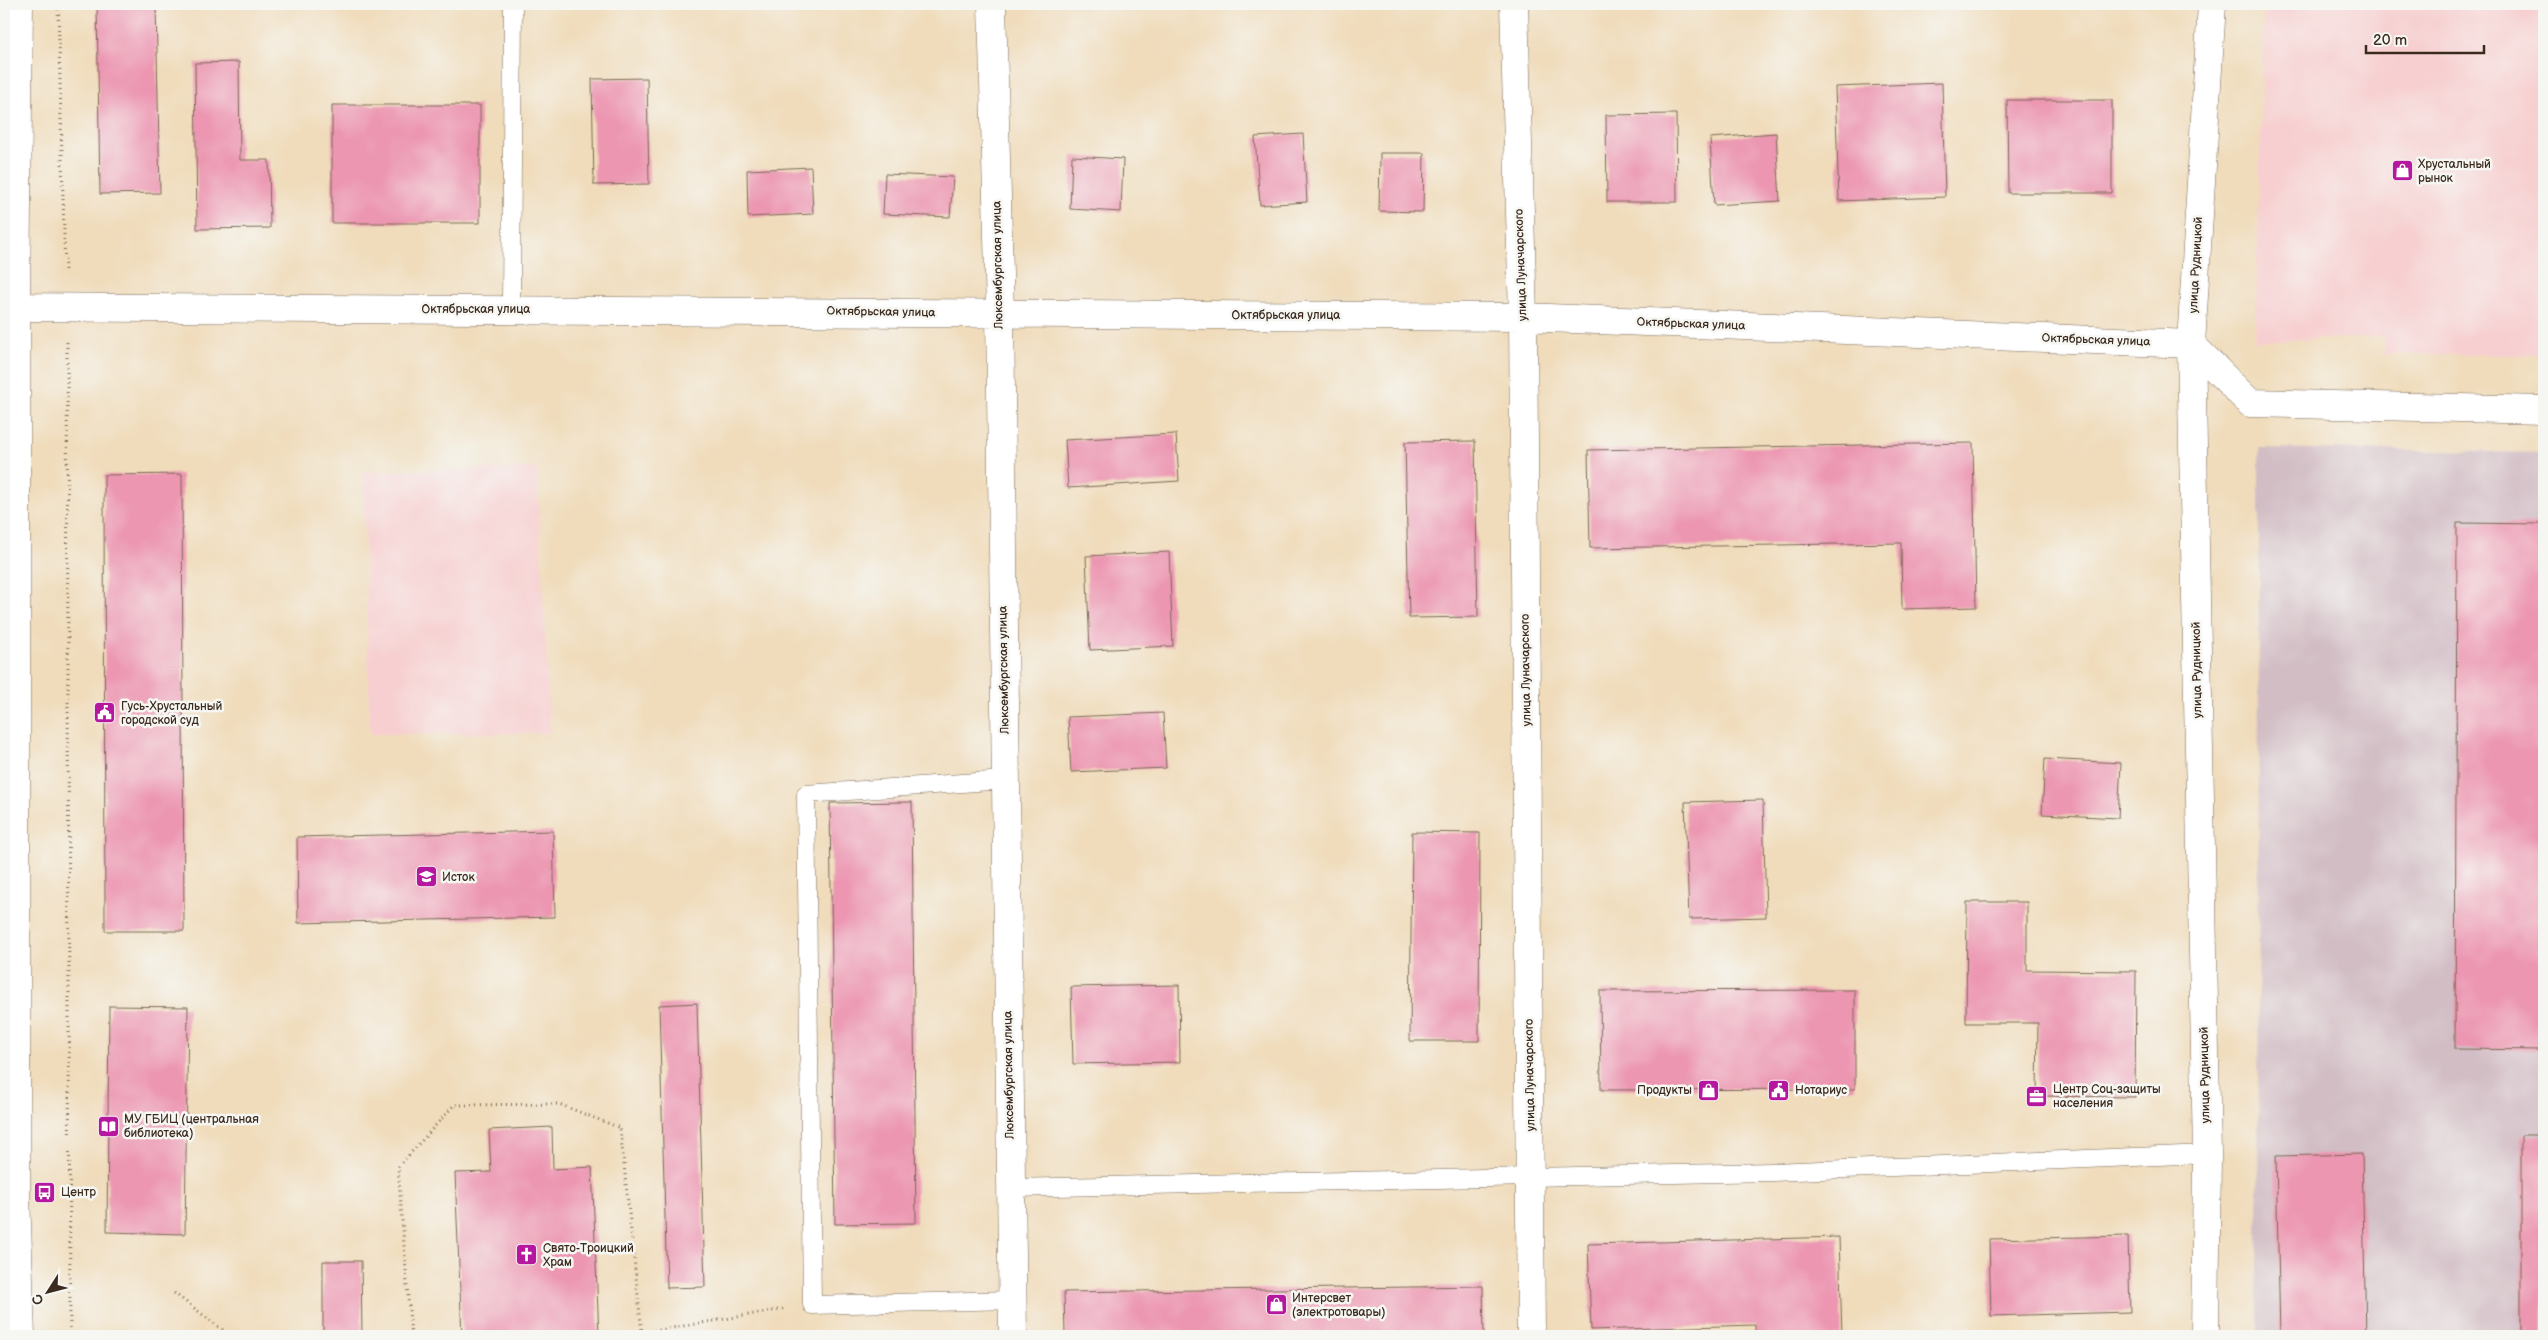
<svg xmlns="http://www.w3.org/2000/svg" width="2548" height="1340" font-family="'Balsamiq Sans',sans-serif">
<rect width="100%" height="100%" fill="#f6f6f2"/>
<filter id="ink" filterUnits="userSpaceOnUse"><feTurbulence type="fractalNoise" baseFrequency=".02" numOctaves="2"/><feDisplacementMap in="SourceGraphic" scale="10" xChannelSelector="R" yChannelSelector="G"/><feConvolveMatrix kernelMatrix="1 2 1 2 8 2 1 2 1" color-interpolation-filters="sRGB"/></filter>
<filter id="wash" filterUnits="userSpaceOnUse"><feTurbulence type="fractalNoise" baseFrequency=".0096" numOctaves="4" result="noise"/><feDisplacementMap in="SourceGraphic" scale="20" xChannelSelector="R" yChannelSelector="G"/><feGaussianBlur stdDeviation="1.12" result="paint"/><feColorMatrix in="noise" values="0 0 0 0 0 0 0 0 0 0 0 0 0 0 0 0 0 1.4 0 .05"/><feComposite in="paint" operator="in"/></filter>
<g filter="url(#wash)">
<rect width="100%" height="100%" fill="#f0dcbb"/>
<!-- built -->
<path fill="#f7cfd0" d="M2264,4H2544V355L2383,354L2384,337L2255,341Z
M537,468L550,733L370,734L363,472Z"/>
<!-- industrial -->
<path fill="#d2bdc5" d="M2259,448L2544,453V1336H2258Z"/>
<g id="blocks">
<!-- building -->
<path fill="#ec96b1" d="M156,4L160,193L100,194L97,5Z
M239,62L240,160H269L270,228L197,229L195,63Z
M647,78L649,184L594,185L592,79Z
M1942,83L1945,197L1839,201L1835,87Z
M2007,100H2112V193H2008Z
M332,105H480V223H332Z
M1676,114L1677,202H1607L1606,115Z
M1776,133L1780,201L1714,205L1710,138Z
M1303,134L1307,202L1260,205L1255,137Z
M1380,153H1424L1423,212L1379,211Z
M1072,156L1123,159L1121,212L1070,209Z
M811,167L813,214L748,217L747,170Z
M885,174L953,177L950,217L883,214Z
M1176,434L1179,481L1068,488L1065,440Z
M1475,441L1478,617L1409,618L1405,442Z
M1973,443L1976,607L1902,609L1901,543L1590,548L1588,450Z
M182,474L184,931H105L104,475Z
M2457,523L2544,524V1050L2455,1049Z
M1169,552L1173,646L1090,650L1086,556Z
M1163,713L1166,768L1071,772L1068,717Z
M2045,759L2121,763L2118,818L2042,814Z
M1763,800L1766,917L1689,919L1685,802Z
M912,802L916,1223L835,1224L830,803Z
M553,831L555,917L298,923L297,837Z
M1412,832L1480,833L1479,1041H1410Z
M1967,902H2027V970L2136,971L2135,1097L2037,1096L2038,1023H1966Z
M1179,985L1180,1062L1073,1064L1071,987Z
M1855,990V1089L1601,1090L1600,991Z
M697,1003L705,1287L667,1288L659,1005Z
M109,1006L188,1007L185,1234L107,1232Z
M552,1127L553,1169L592,1167L599,1336H462L455,1173L491,1172L489,1130Z
M2521,1135H2544V1336H2521Z
M2362,1154L2366,1336H2280L2276,1156Z
M2128,1236L2130,1312L1991,1316L1989,1239Z
M1839,1237L1842,1336H1755V1325L1591,1330L1588,1244Z
M323,1261H361L362,1336H323Z
M1483,1286L1484,1336H1065L1064,1292Z"/>
</g>
</g>
<g filter="url(#ink)">
<use href="#blocks" fill-opacity="0" stroke="#7a6855" stroke-width="1"/>
<g fill="none" stroke-linecap="round" stroke-linejoin="round">
<defs>
<path id="service" d="M511,309L513,4
M1005,780L806,794L812,1305L1013,1300
M1010,1188L1772,1172L2207,1154"/>
<path id="minor" d="M992,4L1000,313L1013,1336
M1514,4L1523,317L1531,1336
M4,307L1523,317L2191,344L2250,403L2544,410
M2205,1336L2207,1154L2191,344L2212,4"/>
<path id="tertiary" d="M19,4L16,307V1195L21,1336"/>
</defs>
<!-- service casing -->
<use href="#service" stroke="#7a6855" stroke-width="19"/>
<!-- minor casing -->
<use href="#minor" stroke="#7a6855" stroke-width="29"/>
<!-- tertiary casing -->
<use href="#tertiary" stroke="#7a6855" stroke-width="29"/>
<!-- path -->
<path stroke="#7a6855" stroke-width="3" stroke-dasharray="1 4" stroke-linecap="butt" d="M58,4L65,273
M67,342L70,1336
M174,1293L231,1336
M411,1336L398,1167L454,1105L559,1104L620,1128L642,1333
M642,1336V1333L784,1309"/>
<!-- service -->
<use href="#service" stroke="#fff" stroke-width="18"/>
<!-- minor -->
<use href="#minor" stroke="#fff" stroke-width="28"/>
<!-- tertiary -->
<use href="#tertiary" stroke="#fff" stroke-width="28"/>
</g>
</g>
<!-- icons -->
<defs>
<symbol id="shop-square" viewBox="-11 -11 22 22"><rect x="-9" y="-9" width="18" height="18" rx="4" fill="#b5179e" stroke="#f6f6f2"/><path d="M-5-2.5h2.3a2.7 3.5 0 0 1 5.4 0H5L5.5 6h-11ZM-1.5-2.5h3a1.5 2.3 0 0 0-3 0Z" fill="#fff"/></symbol>
<symbol id="civic-square" viewBox="-11 -11 22 22"><rect x="-9" y="-9" width="18" height="18" rx="4" fill="#b5179e" stroke="#f6f6f2"/><path d="M-.6-6.5H3V-4.5H.6V-3L4-1V1h2V6H-6V1h2V-1L-.6-3ZM-1.2 2.5V6h2.4V2.5Z" fill="#fff"/></symbol>
<symbol id="school-square" viewBox="-11 -11 22 22"><rect x="-9" y="-9" width="18" height="18" rx="4" fill="#b5179e" stroke="#f6f6f2"/><path d="M0-5L7-2L0 1L-7-2ZM-4 1L0 2.5L4 1V4Q0 6-4 4Z" fill="#fff"/></symbol>
<symbol id="office-square" viewBox="-11 -11 22 22"><rect x="-9" y="-9" width="18" height="18" rx="4" fill="#b5179e" stroke="#f6f6f2"/><path d="M-6-3h4V-5.5h4V-3h4V5H-6ZM-1-4.5V-3h2v-1.5ZM-6 0V1H6V0Z" fill="#fff"/></symbol>
<symbol id="library-square" viewBox="-11 -11 22 22"><rect x="-9" y="-9" width="18" height="18" rx="4" fill="#b5179e" stroke="#f6f6f2"/><path d="M-6-4Q-3-5.5-.7-3.5V5Q-3 3-6 4ZM6-4Q3-5.5 .7-3.5V5Q3 3 6 4Z" fill="#fff"/></symbol>
<symbol id="bus-square" viewBox="-11 -11 22 22"><rect x="-9" y="-9" width="18" height="18" rx="4" fill="#b5179e" stroke="#f6f6f2"/><path d="M-5-6H5V4H4V6H2V4H-2V6H-4V4H-5ZM-3.5-4V0h7V-4ZM-3.5 1.2v1.5H-2V1.2ZM2 1.2v1.5H3.5V1.2Z" fill="#fff"/></symbol>
<symbol id="church-square" viewBox="-11 -11 22 22"><rect x="-9" y="-9" width="18" height="18" rx="4" fill="#b5179e" stroke="#f6f6f2"/><path d="M-1.2-6h2.4v3.5h3.3v2.4h-3.3V6h-2.4V-.1h-3.3v-2.4h3.3Z" fill="#fff"/></symbol>
</defs>
<g fill-rule="evenodd">
<use href="#shop-square" x="2390" y="158" width="25" height="25"/>
<use href="#civic-square" x="92" y="700" width="25" height="25"/>
<use href="#school-square" x="414" y="864" width="25" height="25"/>
<use href="#shop-square" x="1696" y="1078" width="25" height="25"/>
<use href="#civic-square" x="1766" y="1078" width="25" height="25"/>
<use href="#office-square" x="2024" y="1084" width="25" height="25"/>
<use href="#library-square" x="96" y="1114" width="25" height="25"/>
<use href="#bus-square" x="32" y="1180" width="25" height="25"/>
<use href="#church-square" x="514" y="1242" width="25" height="25"/>
<use href="#shop-square" x="1264" y="1292" width="25" height="25"/>
</g>
<g text-anchor="middle" dominant-baseline="central" stroke-width="5" stroke-linejoin="round" paint-order="stroke">
<!-- poi labels -->
<g font-size="12" fill="#3b2a1e" stroke="#f6f6f2" text-anchor="start">
<text x="2418" y="164">Хрустальный<tspan x="2418" dy="14">рынок</tspan></text>
<text x="121" y="706">Гусь-Хрустальный<tspan x="121" dy="14">городской суд</tspan></text>
<text x="442" y="877">Исток</text>
<text x="2053" y="1089">Центр Соц-защиты<tspan x="2053" dy="14">населения</tspan></text>
<text x="1692" y="1090" text-anchor="end">Продукты</text>
<text x="1795" y="1090">Нотариус</text>
<text x="124" y="1119">МУ ГБИЦ (центральная<tspan x="124" dy="14">библиотека)</tspan></text>
<text x="61" y="1192">Центр</text>
<text x="543" y="1248">Свято-Троицкий<tspan x="543" dy="14">Храм</tspan></text>
<text x="1292" y="1298">Интерсвет<tspan x="1292" dy="14">(электротовары)</tspan></text>
</g>
<!-- street labels -->
<g font-size="12" fill="#3b2a1e" stroke="#f6f6f2">
<text transform="translate(998 265) rotate(-91)">Люксембургская улица</text>
<text transform="translate(1521 265) rotate(-92)">улица Луначарского</text>
<text transform="translate(2196 265) rotate(-87)">улица Рудницкой</text>
<text x="476" y="309">Октябрьская улица</text>
<text transform="translate(881 312) rotate(1)">Октябрьская улица</text>
<text x="1286" y="315">Октябрьская улица</text>
<text transform="translate(1691 324) rotate(2)">Октябрьская улица</text>
<text transform="translate(2096 340) rotate(2)">Октябрьская улица</text>
<text transform="translate(1004 670) rotate(-91)">Люксембургская улица</text>
<text transform="translate(1526 670) rotate(-91)">улица Луначарского</text>
<text transform="translate(2197 670) rotate(-91)">улица Рудницкой</text>
<text transform="translate(1009 1075) rotate(-91)">Люксембургская улица</text>
<text transform="translate(1530 1075) rotate(-91)">улица Луначарского</text>
<text transform="translate(2205 1075) rotate(-91)">улица Рудницкой</text>
</g>
</g>
<!-- margin -->
<rect width="2548" height="1340" fill="none" stroke="#f6f6f2" stroke-width="20"/>
<!-- north arrow -->
<g transform="translate(48 1292) rotate(234)" stroke="#f6f6f2" stroke-width="4" paint-order="stroke">
<path d="M0-4L9 19L0 12L-9 19Z" fill="#3b2a1e"/>
<text y="-8" font-size="14" font-weight="bold" text-anchor="middle" fill="#3b2a1e">С</text>
</g>
<!-- scale -->
<path d="M2366 45v8h118v-8" fill="none" stroke="#3b2a1e" stroke-width="2.5"/>
<text x="2373" y="45" font-size="15" fill="#3b2a1e" stroke="#f6f6f2" stroke-width="4" paint-order="stroke">20 m</text>
</svg>
